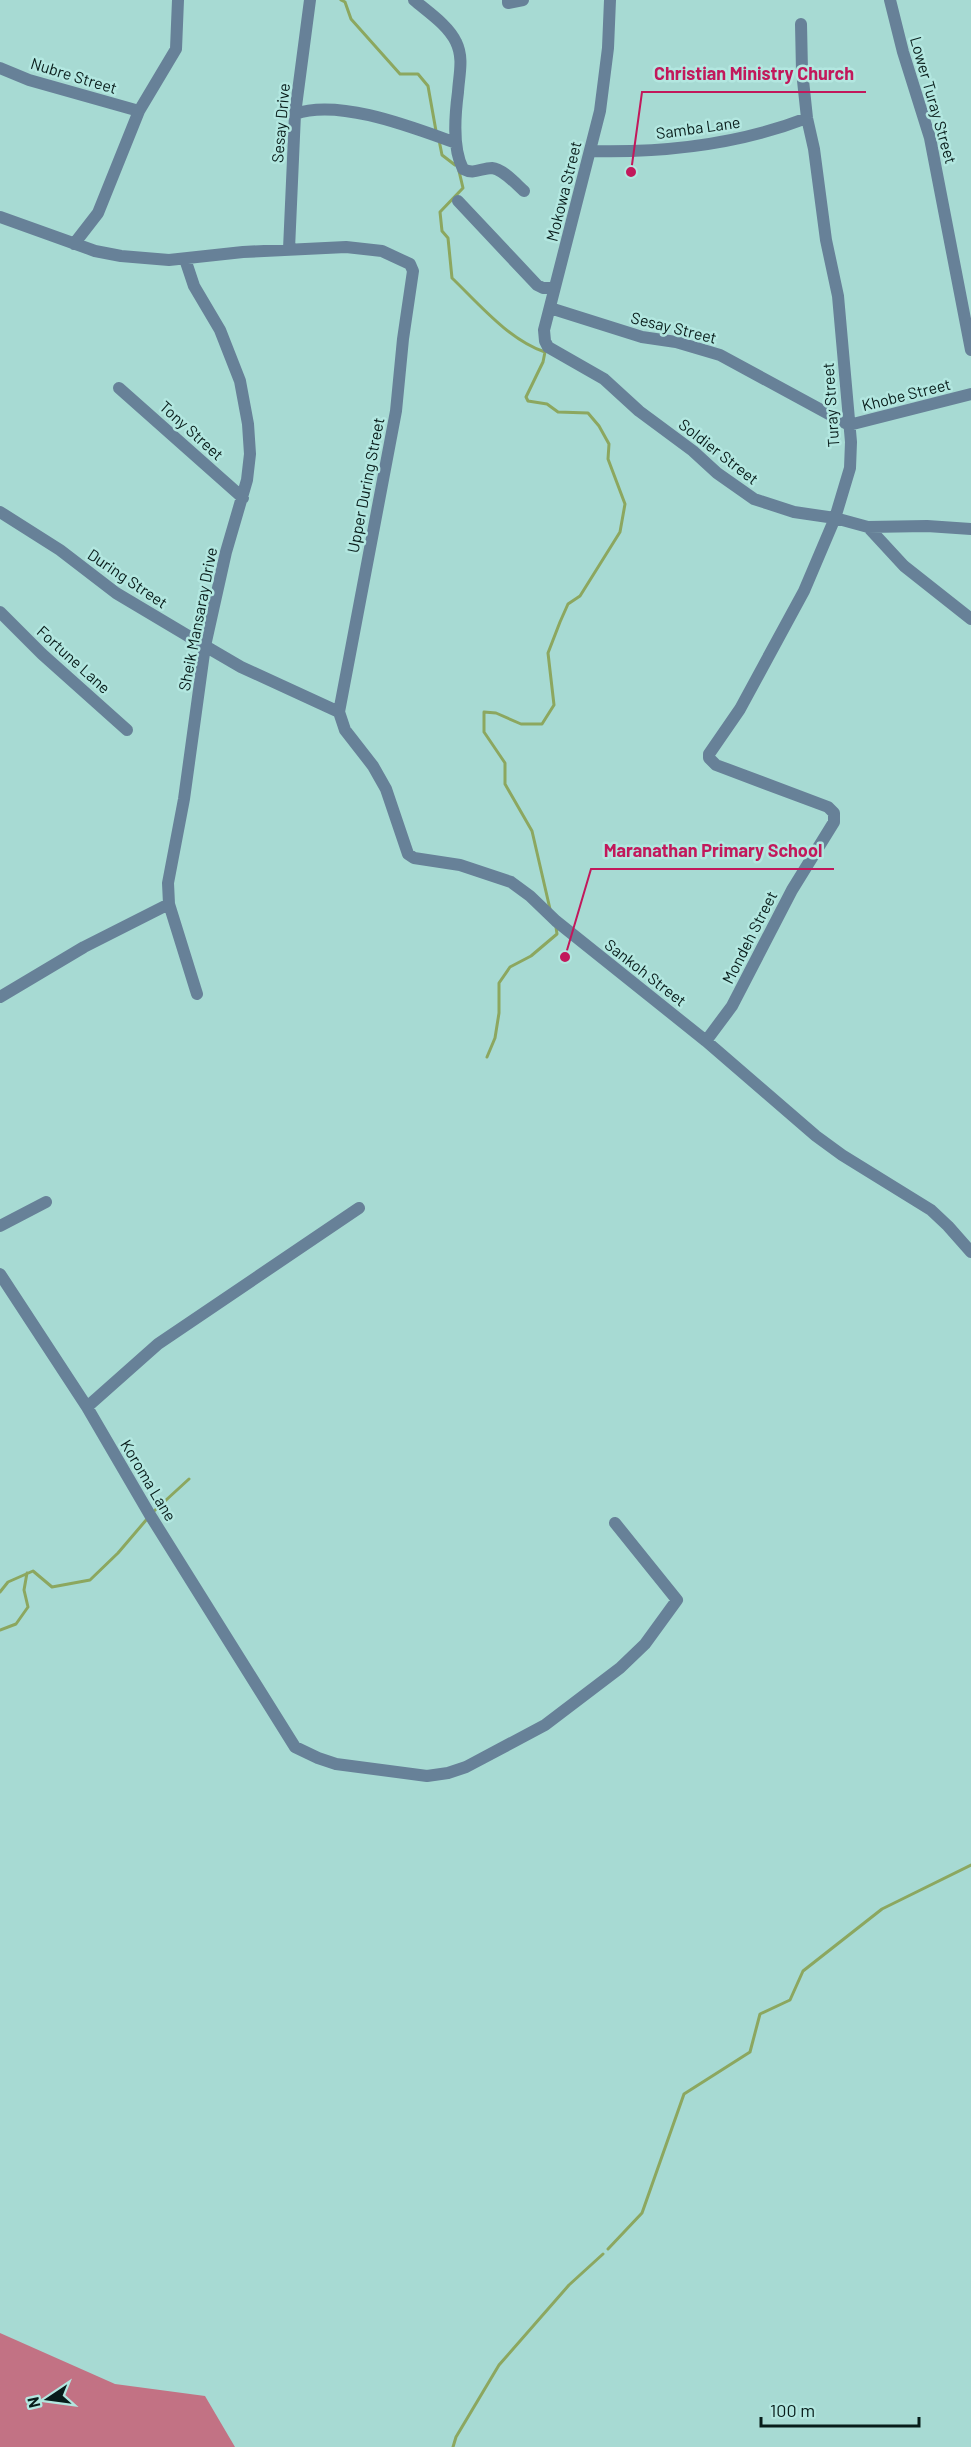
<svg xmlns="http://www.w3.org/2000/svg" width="971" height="2447" font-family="Barlow,sans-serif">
<rect width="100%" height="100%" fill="#a7dad3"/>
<!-- forest -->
<path fill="#c27284" d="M0,2333L115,2384L205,2396L235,2447H0Z"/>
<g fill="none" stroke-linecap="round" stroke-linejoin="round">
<!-- stream -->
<path stroke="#8ca75f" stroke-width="3" d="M341,0L345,2L351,19L400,74H418L428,86L436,131
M439,140L442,155L455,165
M459,171L463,188L440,212L442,231L448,238L452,278C479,304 509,340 545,352L543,362L526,397L528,401L547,404L558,412L588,413L599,426L609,444L608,459L625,504L620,532L580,596L568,604L560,622L548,653L554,705L542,724H521L496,713L484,712V732L505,763V784L532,831L550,909
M487,1057L495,1038L499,1013V983L510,967L531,956L557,934L556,927
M153,1512L189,1479
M0,1592L8,1582L33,1571L52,1587L90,1580L118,1553L147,1519
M0,1630L16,1624L28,1607L24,1590L27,1573
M608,2249L642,2213L684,2094L750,2052L760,2014L790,2000L803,1971L882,1909L971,1865
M453,2447L456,2437L499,2365L569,2285L603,2254"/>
<!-- minor -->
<path stroke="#678198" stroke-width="12" d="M414,0C428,12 448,25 456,42C464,58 459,75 458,92C455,115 452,148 463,169C474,175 481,168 492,168C503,169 516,184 524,191
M508,0V3L523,0
M610,0L608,48L600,111L544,330L545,341L548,347L604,379L639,411L693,451L717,473L754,499L794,512L835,518L868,527L927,526L971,529
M890,0L903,52L930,138L971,350
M0,68L29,80L139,111
M295,114C339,98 414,128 456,143
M590,151C665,153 737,145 807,118
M458,201L537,285L543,288H554
M0,217L95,251L121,256L169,260L243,252L346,247L382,251L410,264L413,271L403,339L396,411L339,712
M74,244L98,213L139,111L176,49L178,0
M289,249L295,114L310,0
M185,259L194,286L220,330L240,381L248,424L250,454L247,480L226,552L205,646L184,799L168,883L169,904L197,994
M550,308L642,337L676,342L720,355L849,425L971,394
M119,388L243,498
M0,512L60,550L116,593L205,646L241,667L339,712
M868,527L904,566L971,619
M0,612L42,654L127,730
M339,712L345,730L373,766L386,789L408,854L414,858L460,865L511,882L530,896L556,921L706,1041L816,1136L842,1155L931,1210L948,1226L971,1252
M0,997L84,947L169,904
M706,1041L732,1006L792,890L834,822V813L828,807L716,765L709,758V754L740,709L804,591L835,518L850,468L851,442L838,296L826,240L814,149L807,118L802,71L801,24
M0,1226L46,1202
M0,1274L87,1407L150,1515L295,1747L318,1758L336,1764L427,1776L448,1773L466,1767L545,1725L620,1668L645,1644L677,1600L615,1523
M87,1407L158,1344L359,1208"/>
</g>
<g text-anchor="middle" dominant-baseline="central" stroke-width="5" stroke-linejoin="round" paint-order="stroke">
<!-- street labels -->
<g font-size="16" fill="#081c1a" stroke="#b3e7e0">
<text transform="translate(74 75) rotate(17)">Nubre Street</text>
<text transform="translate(934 100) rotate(74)">Lower Turay Street</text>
<text transform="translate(280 123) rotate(-85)">Sesay Drive</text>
<text transform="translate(698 127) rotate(-8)">Samba Lane</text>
<text transform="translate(563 191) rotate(-76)">Mokowa Street</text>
<text transform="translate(674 327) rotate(14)">Sesay Street</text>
<text transform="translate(906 394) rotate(-14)">Khobe Street</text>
<text transform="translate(830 405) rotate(-94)">Turay Street</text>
<text transform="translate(192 430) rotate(42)">Tony Street</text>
<text transform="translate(719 451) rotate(38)">Soldier Street</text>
<text transform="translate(365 485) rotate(-79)">Upper During Street</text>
<text transform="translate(128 578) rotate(34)">During Street</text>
<text transform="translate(197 619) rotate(-79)">Sheik Mansaray Drive</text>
<text transform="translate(74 659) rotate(42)">Fortune Lane</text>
<text transform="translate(749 937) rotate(-63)">Mondeh Street</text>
<text transform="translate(646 972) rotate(38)">Sankoh Street</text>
<text transform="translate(149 1480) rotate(59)">Koroma Lane</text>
</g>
</g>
<!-- callouts -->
<path fill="none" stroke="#c2185b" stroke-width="2" d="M631 172L642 92H866M565 957L591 869H834"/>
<g fill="#c2185b" stroke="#b3e7e0" stroke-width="2">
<circle cx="631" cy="172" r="6"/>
<circle cx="565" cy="957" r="6"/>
</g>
<g font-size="18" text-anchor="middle" font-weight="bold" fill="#c2185b" stroke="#b3e7e0" stroke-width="5" stroke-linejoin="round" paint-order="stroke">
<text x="754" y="80">Christian Ministry Church</text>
<text x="713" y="857">Maranathan Primary School</text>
</g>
<!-- north arrow -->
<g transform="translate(48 2399) rotate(257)" stroke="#b3e7e0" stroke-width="4.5" paint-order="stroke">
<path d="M0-4.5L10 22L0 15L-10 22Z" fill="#081c1a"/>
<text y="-9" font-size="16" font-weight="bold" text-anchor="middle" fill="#081c1a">N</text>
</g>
<!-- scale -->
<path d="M761 2417v9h158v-9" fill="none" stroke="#081c1a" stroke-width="3"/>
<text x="770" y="2417" font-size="18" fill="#081c1a" stroke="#b3e7e0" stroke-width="4.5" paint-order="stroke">100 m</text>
</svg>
